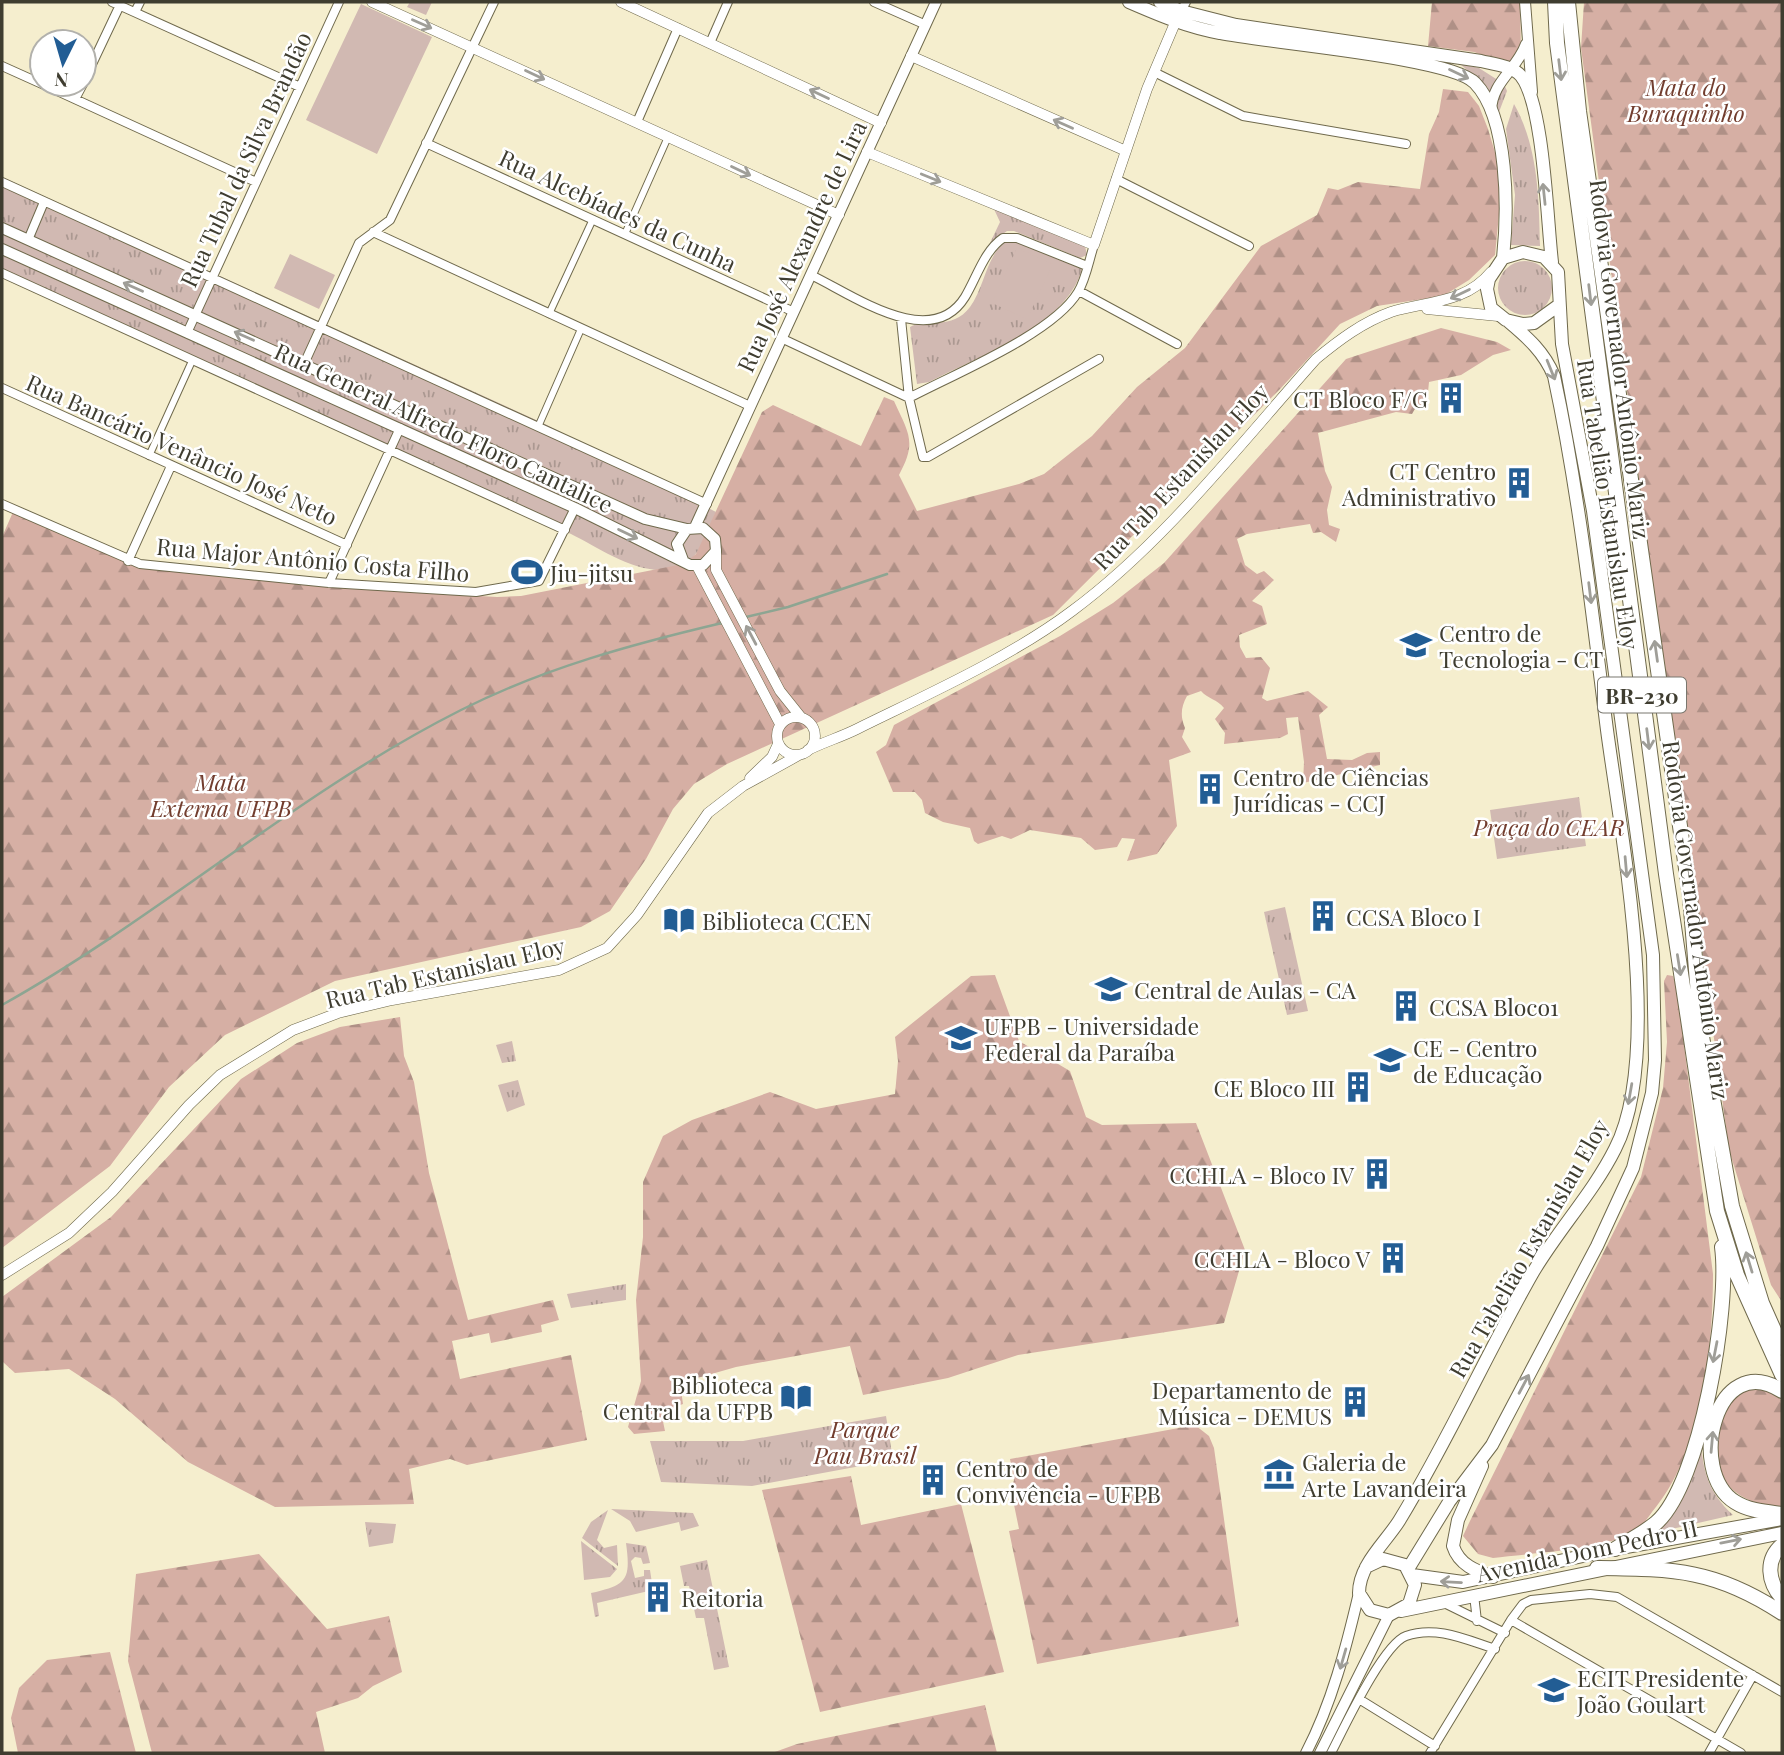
<svg xmlns="http://www.w3.org/2000/svg" width="1784" height="1755" font-family="'Playfair Display',serif">
<defs>
<pattern id="grass-tufts" width="24" height="20" patternUnits="userSpaceOnUse" patternTransform="scale(1.75)"><rect width="24" height="20" fill="#d1b9b2"/><path d="M3 7l-1-3M5 7V3M7 7l1-3M15 17l-1-3M17 17v-4M19 17l1-3" fill="none" stroke="#ab9891"/></pattern>
<pattern id="forest-firs" width="22" height="20" patternUnits="userSpaceOnUse" patternTransform="scale(1.75)"><rect width="22" height="20" fill="#d6afa4"/><path d="M5 1l3.5 6h-7zM16 11l3.5 6h-7z" fill="#af9086"/></pattern>
</defs>
<rect width="100%" height="100%" fill="#f5eece"/>
<!-- grass -->
<path fill="url(#grass-tufts)" d="M1460,64L1479,68L1504,84L1507,91L1499,112L1487,87Z
M1514,104C1538,147 1539,196 1540,246L1511,245L1515,195L1506,129Z
M2,177L545,424L716,512C710,525 704,546 694,556C658,591 606,551 571,534L2,278Z
M993,207L1085,246L1087,255L1080,258L1014,231H1007L990,243L1000,222Z
M1013,239L1082,269C1066,327 978,356 929,382L917,384L910,327C925,318 952,331 970,307C986,286 987,246 1013,239Z
M1498 288a27 27 0 1 1 54 0a27 27 0 1 1-54 0Z
M1579,797L1586,846L1497,859L1490,810Z
M1285,907L1308,1011L1287,1015L1264,912Z
M512,1041L516,1061L502,1063L496,1045Z
M518,1080L525,1105L507,1112L498,1085Z
M626,1284V1300L571,1308L567,1294Z
M886,1416L893,1460L752,1486L661,1482L650,1441H743Z
M1701,1437C1702,1470 1708,1492 1733,1515L1663,1531L1660,1528L1680,1503Z
M611,1509L693,1513L699,1526L681,1531L679,1522L636,1532L630,1521Z
M608,1510L597,1540L604,1548L617,1545L618,1566L582,1538L591,1522Z
M365,1522L396,1524L393,1543L369,1547Z
M581,1541L617,1569L610,1577L584,1580Z
M626,1543L646,1546L650,1563L643,1564L641,1558L635,1557L631,1561L635,1578L644,1576V1570H650L653,1590L597,1603L599,1616L595,1617L591,1593C627,1585 631,1580 626,1543Z
M707,1560L729,1667L714,1670L704,1618H696L689,1586H684L680,1566Z"/>
<!-- forest -->
<path fill="url(#forest-firs)" d="M1432,2H1520L1521,54L1507,64L1474,52L1428,46Z
M1584,2H1782V1302L1771,1285L1729,1150L1581,48Z
M1443,89L1468,92L1479,106L1488,129L1497,159L1501,194L1495,255L1469,280L1443,296L1377,306L1340,324L1281,388L1053,615L727,764L694,784L673,809L646,859L610,911L581,927L335,981L225,1035L169,1087L110,1166L2,1248V537L13,512L132,565L345,588L497,597L521,596L683,564L696,554L762,412L773,405L861,446L884,397L894,401C909,434 917,442 899,475L917,511L1019,484L1044,474L1092,436L1137,387L1185,348L1261,246L1317,215L1328,188L1338,190L1358,182L1420,189L1429,134L1439,112Z
M1441,328L1497,342L1511,350L1493,355L1461,375L1429,382L1427,402L1416,407L1412,414L1396,412L1318,433L1325,471L1332,487L1327,510L1329,525L1340,529L1336,542L1321,532L1313,533L1310,524L1247,534L1237,539L1245,565L1257,574L1264,571L1274,580L1252,601L1262,606L1267,624L1239,635L1240,647L1246,658L1261,657L1270,668L1262,698L1267,701L1308,691L1328,707L1319,715L1327,759L1352,760L1367,753L1380,752V765L1303,783L1304,762L1298,717L1286,718L1288,734L1280,738L1224,744L1225,733L1215,719L1224,708C1217,699 1208,699 1201,691L1187,696C1181,707 1180,716 1185,728L1182,737L1191,752L1169,760L1177,826L1157,854L1127,861L1135,839L1122,838L1117,847L1095,850L1081,838L1030,830L1011,839L1002,836L978,844L974,841L970,828L943,822L925,813L922,800L915,792H893L876,752L886,745L894,725L1060,636L1113,603L1164,563L1346,359Z
M995,975L1019,1041L1070,1071L1086,1117L1102,1125L1196,1123L1245,1250L1224,1323L1018,1355L948,1378L863,1395L850,1346L736,1367L680,1383L683,1404L661,1412L665,1431L634,1434L628,1427L641,1381L636,1300L643,1237V1182L663,1136L692,1120L770,1092L816,1109L895,1094L898,1061L895,1037L971,976Z
M1667,975L1673,976L1677,989L1713,1274C1713,1349 1702,1454 1652,1512C1647,1519 1641,1528 1634,1532C1604,1550 1530,1553 1493,1558L1478,1554L1463,1536L1469,1523L1641,1177L1663,1088L1667,1042L1664,981Z
M400,1017L404,1056L414,1082L429,1173L468,1320L553,1300L559,1320L541,1325L542,1332L491,1343L489,1333L452,1341L460,1379L571,1355L587,1440L467,1465L450,1459L409,1469L414,1504L275,1507L188,1462L115,1399L69,1369L15,1373L3,1362L2,1297L111,1217L241,1079L297,1043L340,1027Z
M1761,1386L1772,1390L1782,1401V1507C1747,1505 1717,1490 1716,1449C1715,1434 1723,1416 1726,1401L1741,1390Z
M1195,1425L1209,1436L1214,1448L1239,1626L1037,1664L1009,1531L1019,1529L1011,1490L1014,1480L1010,1459Z
M851,1476L861,1525L961,1504L1004,1672L820,1712L762,1490Z
M259,1554L327,1629L389,1616L402,1672L373,1686L358,1698L316,1712L325,1753H152L128,1661L136,1574Z
M110,1652L136,1753H18L11,1718L19,1688L47,1660Z
M985,1705L997,1753H772L797,1744Z"/>
<!-- pitch -->
<path fill="#d1b9b2" d="M410,2H432L426,15L407,7Z
M361,4L432,37L377,154L306,120Z
M1017,248L1053,264L1027,319L992,303Z
M290,254L335,275L319,309L274,288Z"/>
<g fill="none" stroke-linecap="round" stroke-linejoin="round">
<!-- stream -->
<path stroke="#8da592" stroke-width="2.5" d="M746,617L788,607L887,574
M2,1005C161,916 298,792 461,710C544,668 633,644 722,623"/>
<defs>
<path id="pedestrian" d="M625,234L668,137
M549,314L593,219
M538,427L581,329
M149,456L192,361"/>
<path id="minor" d="M112,2L300,87
M874,2L926,25
M1181,11L1186,2
M135,12L140,2
M710,43L728,2
M2,66L42,84
M1154,72L1243,116L1406,144
M84,81L120,5
M42,84L256,182
M75,99L83,84
M637,122L678,28
M426,143L794,312
M1116,179L1249,246
M2,182L707,504
M373,232L750,406
M28,240L44,202
M2,273L565,530
M811,275C853,295 931,352 965,297C977,277 984,251 1003,238H1017L1087,266
M1079,291L1177,344
M901,319L909,398L923,457H928L1099,359
M187,333L339,2
M781,338L909,398C954,374 1053,334 1078,292C1086,279 1089,260 1094,245
M304,364L359,243L390,220L494,2
M2,388L347,545
M2,504L140,564L329,583L476,592L539,581L575,508
M128,561L171,466
M329,583L400,428
M1474,1595L1477,1621
M1442,1602L1505,1633
M1511,1620L1741,1753
M1359,1699L1435,1746
M1331,1753C1343,1730 1383,1644 1406,1636C1436,1625 1467,1640 1495,1649
M1430,1753L1511,1620L1523,1604L1531,1600L1590,1594L1617,1597L1782,1692
M1709,1753L1753,1675"/>
<path id="tertiary" d="M372,2L839,215
M621,2L881,123
M911,56L1126,151
M867,152L1094,245L1147,89L1175,23
M1427,309L1498,316
M716,551V570L780,691L800,716
M697,566L780,724
M777 736a19 19 0 1 1 38 0a19 19 0 1 1-38 0Z
M808,750C824,742 841,737 857,729C926,695 1011,657 1072,611C1164,543 1240,444 1316,359C1339,340 1363,322 1391,312C1426,301 1465,304 1491,272
M750,778L772,757L778,744
M2,1275L69,1233L112,1192L189,1105L220,1075L293,1030L338,1013L392,1000L559,970L607,948L637,915L708,813L743,786L799,755"/>
<path id="secondary" d="M1525,2L1532,92
M1491,111C1492,81 1517,70 1526,44
M2,228L645,519L687,529L703,528L715,539L716,551L703,565H690L575,508L2,249
M695,527L936,2
M683,560L677,544L687,529
M1306,1753C1332,1703 1346,1648 1359,1593
M1320,1753L1389,1615"/>
<path id="primary" d="M1129,2C1159,15 1187,27 1220,33C1267,43 1450,57 1475,83C1509,118 1508,212 1503,258
M1160,2L1181,11L1236,25L1481,61C1494,64 1513,66 1521,76C1544,105 1547,221 1552,262
M1482,1466L1458,1520L1453,1546C1459,1565 1476,1571 1493,1577
M1366,1567L1383,1559L1405,1565L1415,1585L1409,1604L1389,1615L1370,1610L1359,1593C1359,1565 1385,1543 1399,1521C1448,1441 1486,1355 1532,1274C1557,1231 1593,1193 1615,1149C1664,1054 1621,836 1607,730C1592,612 1579,493 1554,376C1544,352 1528,338 1509,322
M1408,1569L1449,1502L1492,1445L1597,1246L1633,1168L1652,1093L1655,1060L1653,955L1593,511L1562,344L1558,272L1544,257L1523,252L1503,258L1489,279L1487,289L1491,308L1506,320L1523,324L1534,323L1559,305
M1412,1575L1463,1582L1615,1549L1782,1519
M1401,1611L1782,1533"/>
<path id="trunk" d="M1555,2L1557,43L1666,874L1717,1211L1737,1275L1782,1375
M1568,2L1579,111L1690,897L1701,1031L1732,1206L1762,1303L1782,1348
M1782,1391C1716,1348 1686,1471 1735,1502C1749,1511 1767,1512 1782,1514
M1782,1545C1765,1560 1768,1582 1782,1598
M1615,1549C1628,1541 1644,1533 1656,1523C1701,1484 1730,1306 1722,1247
M1597,1568C1674,1569 1715,1569 1782,1613"/>
</defs>
<!-- pedestrian casing -->
<use href="#pedestrian" stroke="#6f694c" stroke-width="8"/>
<!-- minor casing -->
<use href="#minor" stroke="#6f694c" stroke-width="10"/>
<!-- tertiary casing -->
<use href="#tertiary" stroke="#6f694c" stroke-width="11"/>
<!-- secondary casing -->
<use href="#secondary" stroke="#6f694c" stroke-width="12"/>
<!-- primary casing -->
<use href="#primary" stroke="#6f694c" stroke-width="14"/>
<!-- trunk casing -->
<use href="#trunk" stroke="#6f694c" stroke-width="16"/>
<!-- pedestrian -->
<use href="#pedestrian" stroke="#fff" stroke-width="6"/>
<!-- minor -->
<use href="#minor" stroke="#fff" stroke-width="8"/>
<!-- tertiary -->
<use href="#tertiary" stroke="#fff" stroke-width="10"/>
<!-- secondary -->
<use href="#secondary" stroke="#fff" stroke-width="10"/>
<!-- primary -->
<use href="#primary" stroke="#fff" stroke-width="12"/>
<!-- trunk -->
<use href="#trunk" stroke="#fff" stroke-width="14"/>
</g>
<!-- one-way arrows -->
<defs><path id="oneway-shaft" d="M-6 0H5M1.5-3L5.5 0L1.5 3" fill="none" stroke-width="1.6" stroke-linecap="round" stroke-linejoin="round" transform="scale(1.75)"/></defs>
<g stroke="#9f9e98">
<use href="#oneway-shaft" transform="translate(422 24) rotate(24)"/>
<use href="#oneway-shaft" transform="translate(1560 70) rotate(83)"/>
<use href="#oneway-shaft" transform="translate(1459 74) rotate(25)"/>
<use href="#oneway-shaft" transform="translate(535 75) rotate(25)"/>
<use href="#oneway-shaft" transform="translate(819 94) rotate(-155)"/>
<use href="#oneway-shaft" transform="translate(1063 124) rotate(-156)"/>
<use href="#oneway-shaft" transform="translate(741 171) rotate(25)"/>
<use href="#oneway-shaft" transform="translate(931 178) rotate(22)"/>
<use href="#oneway-shaft" transform="translate(1544 194) rotate(-96)"/>
<use href="#oneway-shaft" transform="translate(133 287) rotate(-156)"/>
<use href="#oneway-shaft" transform="translate(1460 294) rotate(154)"/>
<use href="#oneway-shaft" transform="translate(1590 295) rotate(83)"/>
<use href="#oneway-shaft" transform="translate(244 336) rotate(-156)"/>
<use href="#oneway-shaft" transform="translate(1551 370) rotate(68)"/>
<use href="#oneway-shaft" transform="translate(628 534) rotate(26)"/>
<use href="#oneway-shaft" transform="translate(1590 593) rotate(83)"/>
<use href="#oneway-shaft" transform="translate(751 635) rotate(-118)"/>
<use href="#oneway-shaft" transform="translate(1656 651) rotate(-98)"/>
<use href="#oneway-shaft" transform="translate(1648 739) rotate(83)"/>
<use href="#oneway-shaft" transform="translate(1626 867) rotate(85)"/>
<use href="#oneway-shaft" transform="translate(1679 965) rotate(81)"/>
<use href="#oneway-shaft" transform="translate(1630 1094) rotate(100)"/>
<use href="#oneway-shaft" transform="translate(1749 1262) rotate(-107)"/>
<use href="#oneway-shaft" transform="translate(1715 1352) rotate(101)"/>
<use href="#oneway-shaft" transform="translate(1524 1384) rotate(-62)"/>
<use href="#oneway-shaft" transform="translate(1712 1442) rotate(-85)"/>
<use href="#oneway-shaft" transform="translate(1731 1541) rotate(-11)"/>
<use href="#oneway-shaft" transform="translate(1451 1582) rotate(-177)"/>
<use href="#oneway-shaft" transform="translate(1343 1659) rotate(106)"/>
</g>
<!-- icons -->
<defs>
<symbol id="building-bare" viewBox="-9 -9 18 18"><path d="M-4-6H4V6H1V3H-1V6H-4ZM-2.5-4.3h1.7v1.8h-1.7ZM.8-4.3h1.7v1.8H.8ZM-2.5-1h1.7V.8h-1.7ZM.8-1h1.7V.8H.8Z" fill="#225d94" stroke="#fff" stroke-width="2.5" paint-order="stroke"/></symbol>
<symbol id="stadium-bare" viewBox="-9 -9 18 18"><path d="M0-5a6.5 5 0 1 0 0 10a6.5 5 0 1 0 0-10ZM-3.5-1.8h7v3.6h-7Z" fill="#225d94" stroke="#fff" stroke-width="2.5" paint-order="stroke"/></symbol>
<symbol id="university-bare" viewBox="-9 -9 18 18"><path d="M0-5L7-2L0 1L-7-2ZM-4 1L0 2.5L4 1V4Q0 6-4 4Z" fill="#225d94" stroke="#fff" stroke-width="2.5" paint-order="stroke"/></symbol>
<symbol id="library-bare" viewBox="-9 -9 18 18"><path d="M-6-4Q-3-5.5-.7-3.5V5Q-3 3-6 4ZM6-4Q3-5.5 .7-3.5V5Q3 3 6 4Z" fill="#225d94" stroke="#fff" stroke-width="2.5" paint-order="stroke"/></symbol>
<symbol id="museum-bare" viewBox="-9 -9 18 18"><path d="M0-6L6-3V-2H-6V-3ZM-5-1h2V3h-2ZM-1-1h2V3h-2ZM3-1h2V3H3ZM-6 4H6V6H-6Z" fill="#225d94" stroke="#fff" stroke-width="2.5" paint-order="stroke"/></symbol>
<symbol id="school-bare" viewBox="-9 -9 18 18"><path d="M0-5L7-2L0 1L-7-2ZM-4 1L0 2.5L4 1V4Q0 6-4 4Z" fill="#225d94" stroke="#fff" stroke-width="2.5" paint-order="stroke"/></symbol>
</defs>
<g fill-rule="evenodd">
<use href="#building-bare" x="1429" y="376" width="44" height="44"/>
<use href="#building-bare" x="1497" y="461" width="44" height="44"/>
<use href="#stadium-bare" x="505" y="550" width="44" height="44"/>
<use href="#university-bare" x="1394" y="623" width="44" height="44"/>
<use href="#building-bare" x="1188" y="767" width="44" height="44"/>
<use href="#building-bare" x="1301" y="894" width="44" height="44"/>
<use href="#library-bare" x="657" y="898" width="44" height="44"/>
<use href="#university-bare" x="1089" y="967" width="44" height="44"/>
<use href="#building-bare" x="1384" y="984" width="44" height="44"/>
<use href="#university-bare" x="939" y="1016" width="44" height="44"/>
<use href="#university-bare" x="1368" y="1038" width="44" height="44"/>
<use href="#building-bare" x="1336" y="1065" width="44" height="44"/>
<use href="#building-bare" x="1355" y="1152" width="44" height="44"/>
<use href="#building-bare" x="1371" y="1236" width="44" height="44"/>
<use href="#library-bare" x="774" y="1375" width="44" height="44"/>
<use href="#building-bare" x="1333" y="1380" width="44" height="44"/>
<use href="#museum-bare" x="1257" y="1452" width="44" height="44"/>
<use href="#building-bare" x="911" y="1458" width="44" height="44"/>
<use href="#building-bare" x="636" y="1575" width="44" height="44"/>
<use href="#school-bare" x="1532" y="1668" width="44" height="44"/>
</g>
<g text-anchor="middle" dominant-baseline="central" stroke-width="5" stroke-linejoin="round" paint-order="stroke">
<!-- shield labels -->
<rect fill="#fff" stroke="#79776e" stroke-width="2" x="1598" y="677.5" width="88" height="35" rx="5"/>
<g font-size="21" font-weight="bold" fill="#3f3d30">
<text x="1642" y="695">BR-230</text>
</g>
<!-- park labels -->
<g font-size="23" font-style="italic" fill="#723d2e" stroke="#fff">
<text x="1686" y="86">Mata do<tspan x="1686" dy="26">Buraquinho</tspan></text>
<text x="221" y="781">Mata<tspan x="221" dy="26">Externa UFPB</tspan></text>
<text x="1549" y="826">Praça do CEAR</text>
<text x="865" y="1428">Parque<tspan x="865" dy="26">Pau Brasil</tspan></text>
</g>
<!-- street labels -->
<g font-size="23" fill="#3f3d30" stroke="#fff">
<text transform="translate(245 159) rotate(-65)">Rua Tubal da Silva Brandão</text>
<text transform="translate(618 210) rotate(25)">Rua Alcebíades da Cunha</text>
<text transform="translate(801 246) rotate(-65)">Rua José Alexandre de Lira</text>
<text transform="translate(1621 359) rotate(83)">Rodovia Governador Antônio Mariz</text>
<text transform="translate(444 427) rotate(25)">Rua General Alfredo Floro Cantalice</text>
<text transform="translate(182 449) rotate(24)">Rua Bancário Venâncio José Neto</text>
<text transform="translate(1180 476) rotate(-47)">Rua Tab Estanislau Eloy</text>
<text transform="translate(1609 504) rotate(81)">Rua Tabelião Estanislau Eloy</text>
<text transform="translate(313 559) rotate(5)">Rua Major Antônio Costa Filho</text>
<text transform="translate(1697 920) rotate(82)">Rodovia Governador Antônio Mariz</text>
<text transform="translate(445 972) rotate(-13)">Rua Tab Estanislau Eloy</text>
<text transform="translate(1528 1248) rotate(-60)">Rua Tabelião Estanislau Eloy</text>
<text transform="translate(1587 1550) rotate(-12)">Avenida Dom Pedro II</text>
</g>
<!-- poi labels -->
<g font-size="23" fill="#3f3d30" stroke="#fff" text-anchor="start">
<text x="1428" y="398" text-anchor="end">CT Bloco F/G</text>
<text x="1496" y="470" text-anchor="end">CT Centro<tspan x="1496" dy="26">Administrativo</tspan></text>
<text x="550" y="572">Jiu-jitsu</text>
<text x="1439" y="632">Centro de<tspan x="1439" dy="26">Tecnologia - CT</tspan></text>
<text x="1233" y="776">Centro de Ciências<tspan x="1233" dy="26">Jurídicas - CCJ</tspan></text>
<text x="1346" y="916">CCSA Bloco I</text>
<text x="702" y="920">Biblioteca CCEN</text>
<text x="1134" y="989">Central de Aulas - CA</text>
<text x="1429" y="1006">CCSA Bloco1</text>
<text x="984" y="1025">UFPB - Universidade<tspan x="984" dy="26">Federal da Paraíba</tspan></text>
<text x="1413" y="1047">CE - Centro<tspan x="1413" dy="26">de Educação</tspan></text>
<text x="1335" y="1087" text-anchor="end">CE Bloco III</text>
<text x="1354" y="1174" text-anchor="end">CCHLA - Bloco IV</text>
<text x="1370" y="1258" text-anchor="end">CCHLA - Bloco V</text>
<text x="773" y="1384" text-anchor="end">Biblioteca<tspan x="773" dy="26">Central da UFPB</tspan></text>
<text x="1332" y="1389" text-anchor="end">Departamento de<tspan x="1332" dy="26">Música - DEMUS</tspan></text>
<text x="1302" y="1461">Galeria de<tspan x="1302" dy="26">Arte Lavandeira</tspan></text>
<text x="956" y="1467">Centro de<tspan x="956" dy="26">Convivência - UFPB</tspan></text>
<text x="681" y="1597">Reitoria</text>
<text x="1577" y="1677">ECIT Presidente<tspan x="1577" dy="26">João Goulart</tspan></text>
</g>
</g>
<!-- border -->
<rect width="1784" height="1755" fill="none" stroke="#3f3d30" stroke-width="7"/>
<!-- north arrow -->
<g transform="translate(63 63) rotate(185)"><circle r="33" fill="#ffffff" stroke="#b2b1ac" stroke-width="2"/>
<path d="M0-5L12 26L0 18L-12 26Z" fill="#225d94"/>
<text y="-10" font-size="19" font-weight="bold" text-anchor="middle" fill="#3f3d30">N</text>
</g>
</svg>
